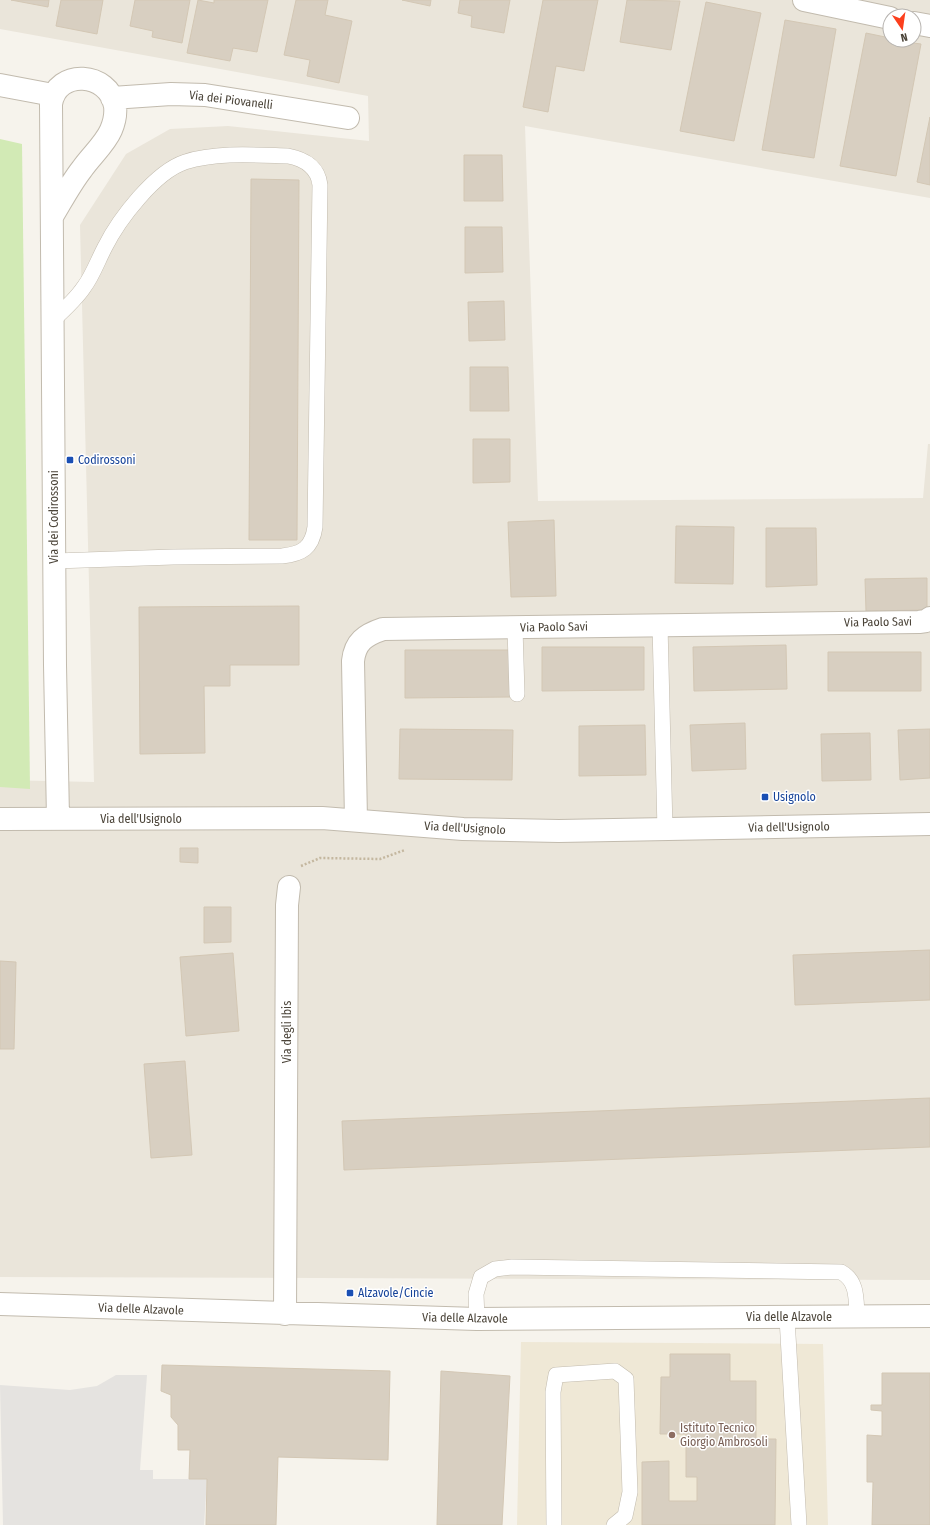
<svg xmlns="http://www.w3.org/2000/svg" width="930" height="1525" font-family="'Fira Sans Condensed',sans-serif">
<rect width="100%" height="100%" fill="#f6f3ec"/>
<!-- residential -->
<path fill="#eae5da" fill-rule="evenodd" d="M0,0H930V198L525,126L538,501L923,498L928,444H930V1280L0,1277V780L94,782L80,225L126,154L170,129L228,126L369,141L368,96L0,29ZM890,16H914V40H890Z"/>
<!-- education -->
<path fill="#efe8d6" d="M521,1342L823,1344L828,1525H517Z"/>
<!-- green -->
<path fill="#d2eab5" d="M0,139L22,144L30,789L0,787Z"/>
<!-- parking -->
<path fill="#e5e3e0" d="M116,1375H147L140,1470H153V1479H207L204,1525H3L0,1385L70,1390L97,1386Z"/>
<!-- building -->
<path fill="#d8cfc1" stroke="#d3c7b4" d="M11,0H49L48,7Z
M61,0H103L97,34L56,26Z
M135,0H190L182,43L152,37L153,31L130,26Z
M198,0L214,3V0H268L257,52L233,48L230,61L187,53Z
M296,0H328L325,15L352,21L339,83L307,76L310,60L284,55Z
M402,0H431L430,6Z
M460,0H510L504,33L471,27L472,16L458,13Z
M543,0H598L584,71L556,66L548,112L523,107Z
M627,0L680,1L671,50L620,42Z
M706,2L761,13L734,141L680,131Z
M785,20L836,29L814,158L762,150Z
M866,33L890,38V40L921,44L896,176L840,166Z
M930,117V185L917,182Z
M464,155H502L503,201H464Z
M251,179L299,180L297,540H249Z
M465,227H502L503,272L465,273Z
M504,301L505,340L469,341L468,302Z
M470,367H508L509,411H470Z
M473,439H510V482L473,483Z
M554,520L556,596L511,597L508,522Z
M676,526L734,527L733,584L675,583Z
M766,528H816L817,585L766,587Z
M927,578V610L866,611L865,579Z
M299,606V665H230V686H204L205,753L140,754L139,607Z
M786,645L787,689L694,691L693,647Z
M542,647H644V690L542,691Z
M405,650H511V697L405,698Z
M828,652H921V691H828Z
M745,723L746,769L692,771L690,725Z
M645,725L646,775L579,776V726Z
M400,729L513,730L512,780L399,779Z
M930,729V778L900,780L898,730Z
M870,733L871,780L822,781L821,734Z
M180,848H198V863L180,862Z
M204,907H231V942L204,943Z
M930,950V1000L795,1005L793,955Z
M233,953L239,1031L186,1036L180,957Z
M0,961L16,962L14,1049H0Z
M185,1061L192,1155L151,1158L144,1064Z
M930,1098V1147L344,1170L342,1121Z
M670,1354H730V1381H756V1439H776L775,1525H642V1462L669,1461V1501H697V1477H686V1434H660L661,1377H670Z
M162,1365L390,1371L388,1460L278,1457L276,1525H206L207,1479H189L190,1450H178V1425L171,1417V1395L161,1391Z
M441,1371L510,1376L502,1525H437Z
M882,1373H930V1525H872L873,1482H867V1435L882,1436V1411L871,1410V1405H882Z"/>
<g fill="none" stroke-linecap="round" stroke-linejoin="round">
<defs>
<path id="service" d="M53,320C64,310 76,299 84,287C93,275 98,260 105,247C119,219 155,172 185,162C217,152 255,155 288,156C304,159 318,167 320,185L315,527C312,548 302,554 282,556L173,557L55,561
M660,625L665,830
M515,628L517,694
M787,1318L799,1525
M477,1319L476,1294L481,1277L495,1269L512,1267L841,1272C858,1281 856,1300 857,1317
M554,1525L553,1392L556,1375L615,1371L626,1379L630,1492L625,1516L614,1525"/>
<path id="minor" d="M804,0L890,18
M914,23L930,26
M0,85L53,95
M112,98L171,94L205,95L348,118
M53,215C62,200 71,183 82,169C91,156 105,144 111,130C114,123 116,114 115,106C109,72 57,68 51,104L55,665L58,818
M0,819L322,818L463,829L559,831L930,824
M356,820L353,661C355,642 365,635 383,629L919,622L926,621L930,618
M0,1304L477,1319L930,1316
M285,1314L287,905L289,887"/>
</defs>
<!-- service casing -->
<use href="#service" stroke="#c2bbae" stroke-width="16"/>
<!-- minor casing -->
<use href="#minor" stroke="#c2bbae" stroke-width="24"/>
<!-- path -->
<path stroke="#c4b79f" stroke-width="2.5" stroke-dasharray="2 2" stroke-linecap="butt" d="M301,866L320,858L380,859L405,850"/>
<!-- service -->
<use href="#service" stroke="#fff" stroke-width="15"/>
<!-- minor -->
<use href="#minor" stroke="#fff" stroke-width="22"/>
</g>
<!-- markers -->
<g fill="#1a4fb4" stroke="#fff" stroke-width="1.5">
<rect x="66" y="456" width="8" height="8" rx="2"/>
<rect x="761" y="793" width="8" height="8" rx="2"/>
<rect x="346" y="1289" width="8" height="8" rx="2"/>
</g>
<circle fill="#8d6e63" stroke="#fff" stroke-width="1.5" cx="672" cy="1435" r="4"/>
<g text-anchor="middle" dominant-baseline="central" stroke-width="3" stroke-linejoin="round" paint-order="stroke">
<!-- street labels -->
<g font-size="12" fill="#4b4439" stroke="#fff">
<text transform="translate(231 100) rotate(7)">Via dei Piovanelli</text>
<text transform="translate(54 517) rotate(-90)">Via dei Codirossoni</text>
<text transform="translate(878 622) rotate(-1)">Via Paolo Savi</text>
<text transform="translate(554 627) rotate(-1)">Via Paolo Savi</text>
<text x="141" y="819">Via dell'Usignolo</text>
<text transform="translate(789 827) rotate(-1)">Via dell'Usignolo</text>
<text transform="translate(465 828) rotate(3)">Via dell'Usignolo</text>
<text transform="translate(287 1032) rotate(-90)">Via degli Ibis</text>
<text transform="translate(141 1309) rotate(2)">Via delle Alzavole</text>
<text x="789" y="1317">Via delle Alzavole</text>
<text transform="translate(465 1318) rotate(1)">Via delle Alzavole</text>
</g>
<!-- transit labels -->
<g font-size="12" fill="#164399" stroke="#fff" text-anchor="start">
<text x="78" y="460">Codirossoni</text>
<text x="773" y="797">Usignolo</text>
<text x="358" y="1293">Alzavole/Cincie</text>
</g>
<!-- education labels -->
<g font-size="12" fill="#785e54" stroke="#fff" text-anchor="start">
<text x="680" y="1428">Istituto Tecnico<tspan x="680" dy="14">Giorgio Ambrosoli</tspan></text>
</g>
</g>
<!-- north arrow -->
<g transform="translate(902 28) rotate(167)"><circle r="19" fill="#ffffff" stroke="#b7b4b0"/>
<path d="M0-3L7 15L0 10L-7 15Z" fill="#fc3f1d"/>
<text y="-6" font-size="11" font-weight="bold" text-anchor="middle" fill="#4b4439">N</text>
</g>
</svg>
